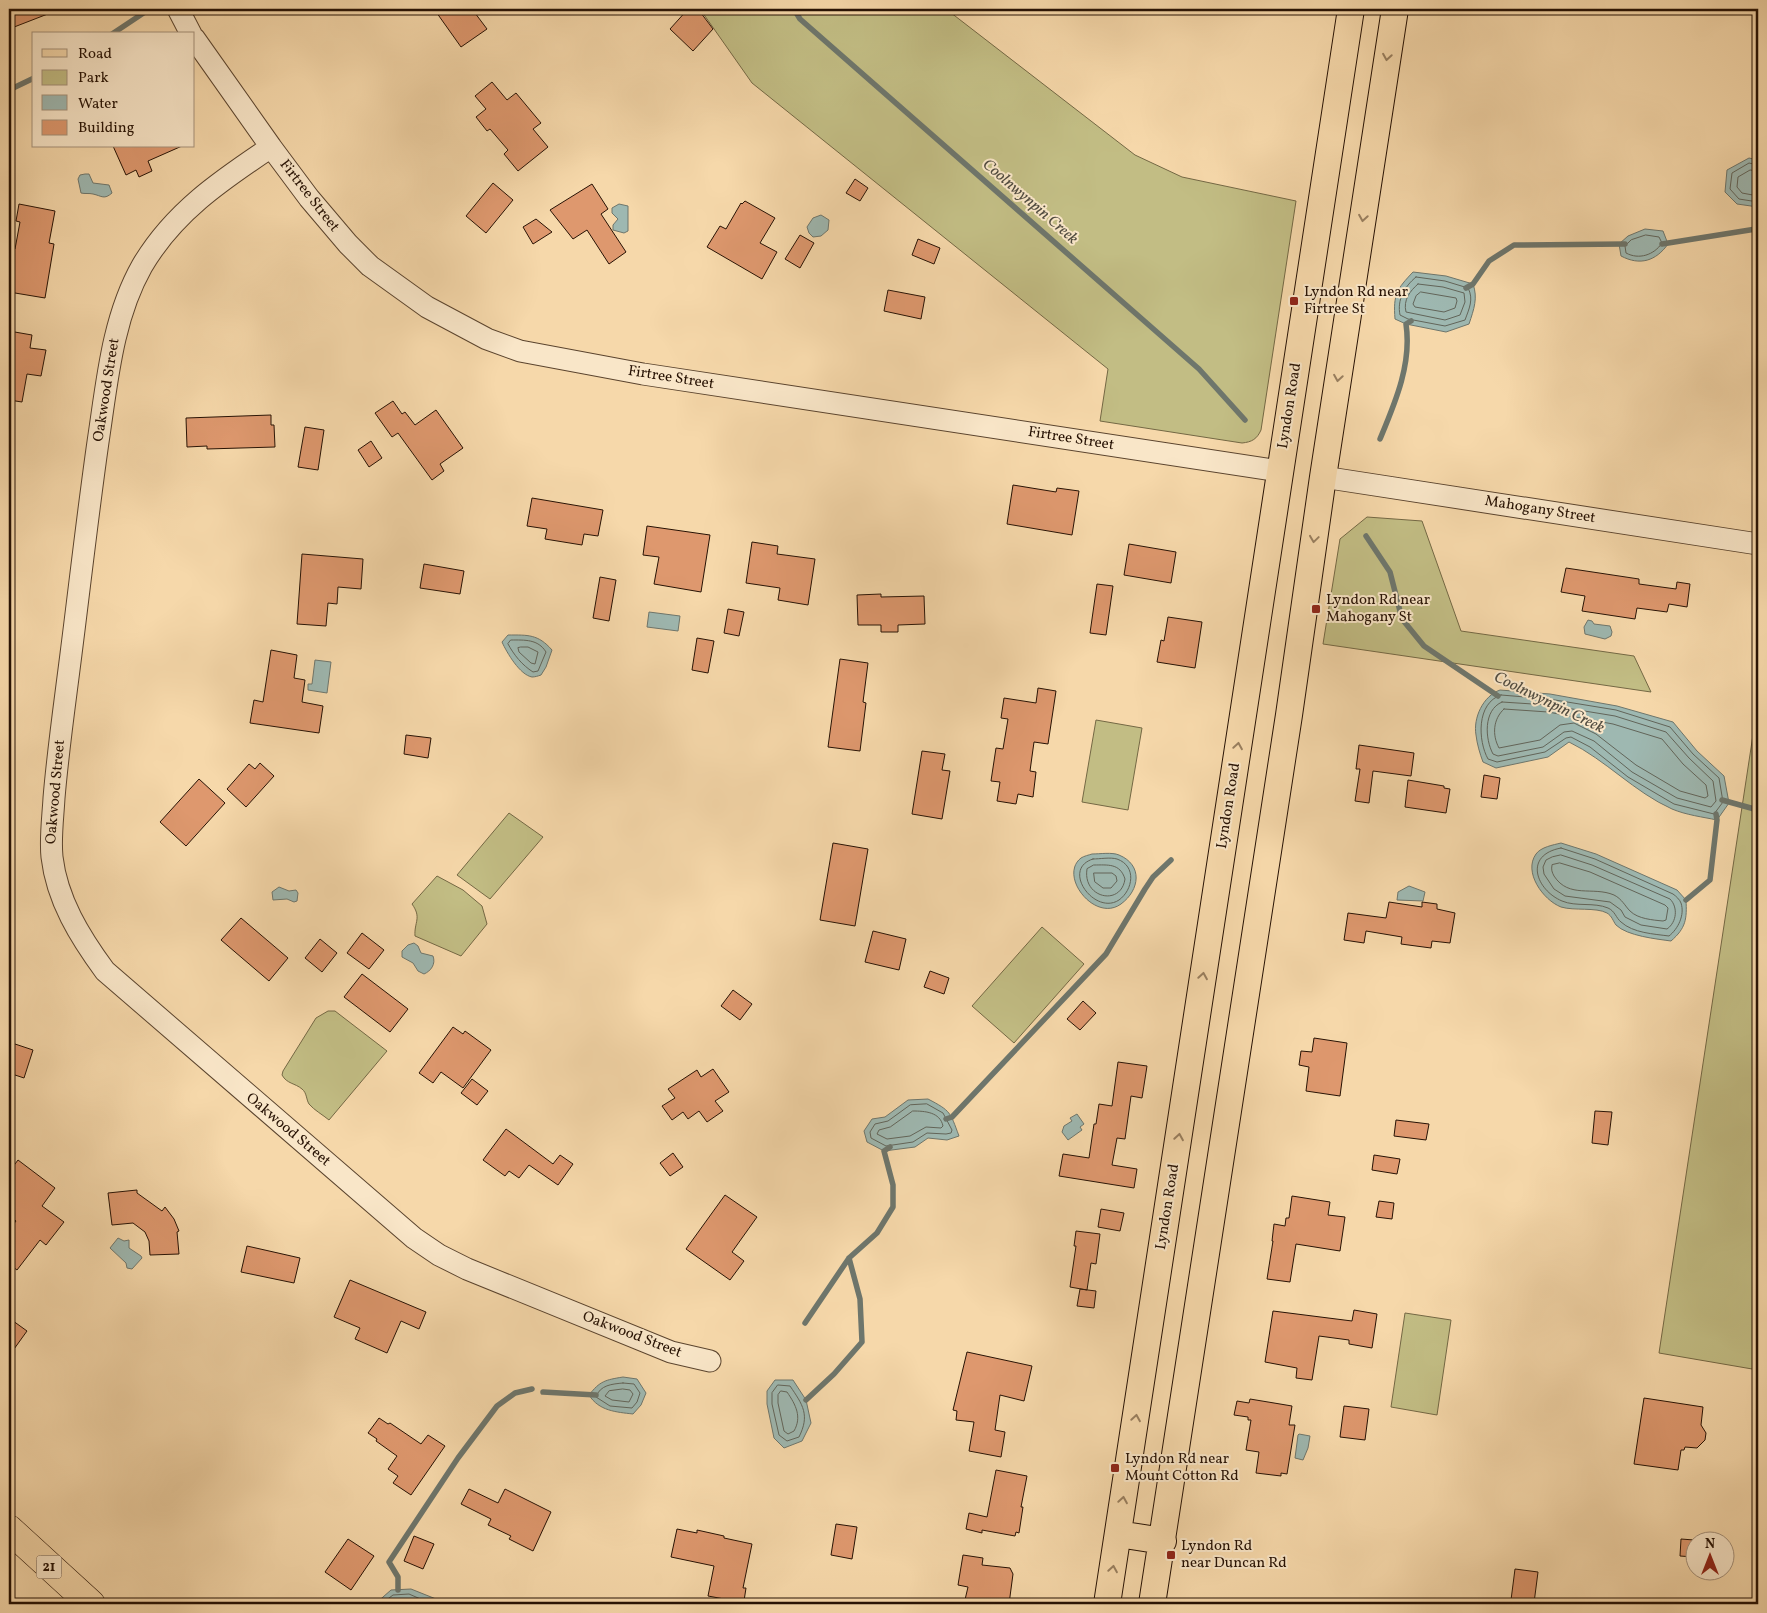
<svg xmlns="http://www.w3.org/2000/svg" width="1767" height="1613" font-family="Vollkorn,serif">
<rect width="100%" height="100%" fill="#f6d8aa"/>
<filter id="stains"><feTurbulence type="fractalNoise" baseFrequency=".004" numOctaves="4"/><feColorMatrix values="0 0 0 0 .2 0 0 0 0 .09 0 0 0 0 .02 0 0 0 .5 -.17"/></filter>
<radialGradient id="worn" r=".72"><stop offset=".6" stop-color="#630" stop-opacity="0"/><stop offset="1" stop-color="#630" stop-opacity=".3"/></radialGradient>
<!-- green -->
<path fill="#c2bd84" stroke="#746844" d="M700,9H946L1135,155L1182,177L1296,201L1261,430C1257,439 1252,442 1242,443L1100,421L1108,369L752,83Z
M1367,517L1422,521L1461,631L1634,656L1651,692L1323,644L1340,539Z
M1758,702V1370L1659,1353Z
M1096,720L1142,728L1128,810L1082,802Z
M509,813L543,837L490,899L457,875Z
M437,876L463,890L482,906L487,924L461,956L415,936C414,922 422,918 412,904Z
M1042,927L1084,964L1014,1043L972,1006Z
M328,1011H335L387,1051L329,1120C323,1115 314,1110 309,1104C306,1099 307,1093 302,1089C295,1083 287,1084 282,1075L283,1071L316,1018Z
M1405,1313L1451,1320L1437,1415L1391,1407Z"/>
<!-- water -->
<path fill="#9eb8b1" stroke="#6e766c" d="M1749,158L1758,160V207L1737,204L1725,192L1727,170Z
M85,174H89L93,183L109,185L112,193C104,200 102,196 93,194C89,193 85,194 81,193L78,179L80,175Z
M619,204L628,206V231L624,233L613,230V225L618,219L612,213V208Z
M821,215L829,220L828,230L821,236L813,237L809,233L807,227L813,218Z
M1645,229L1663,231L1668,244C1656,261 1640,266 1621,256L1619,244L1628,236Z
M1413,272L1446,276L1473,284C1478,298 1474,309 1469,324L1446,332L1406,324L1395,319C1393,294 1397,289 1413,272Z
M649,612L680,616L678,631L647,627Z
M1588,620L1592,621L1594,624L1610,626L1612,632L1611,636L1605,639L1585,634L1584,627Z
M508,635C528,635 538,634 552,650L546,667L541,675C538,676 535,677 532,677C520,675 507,653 502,642Z
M315,660L331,662L327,693L308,690V684H312Z
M1500,690L1550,694L1617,706L1673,722L1697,751L1724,776L1729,803L1717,820C1703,817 1686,815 1672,809C1634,792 1606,760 1569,742L1548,757L1496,768L1483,762C1480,754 1477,744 1476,735C1473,718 1483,696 1500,690Z
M1561,843L1596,854L1677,890L1686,900C1687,919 1686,928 1671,941C1657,939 1627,936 1616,925C1613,921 1612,916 1607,913C1596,907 1574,911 1561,907C1543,900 1523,872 1536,854C1541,847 1553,845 1561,843Z
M1092,854C1100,854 1112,852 1119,855C1143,865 1140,890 1121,904C1095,923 1058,876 1081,858C1084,856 1089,855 1092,854Z
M1409,886L1425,892L1423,901L1397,900L1398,892Z
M279,887L289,891L296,890L298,893L297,901L294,902L287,899L273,900L272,892Z
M414,943L418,946L421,953L433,956C436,964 431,971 424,974L418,971L413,963L402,957V951L408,945Z
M928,1099C951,1111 950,1112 959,1136L947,1140L928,1138L915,1147L884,1151L867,1142L864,1131L872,1119L885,1117L908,1100Z
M1077,1114L1084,1124L1080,1127L1082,1130L1068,1140L1062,1132L1064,1126L1072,1121L1070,1118Z
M118,1238L124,1241L129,1240V1248L141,1256L142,1258L132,1269L127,1268L126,1263L110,1248Z
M623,1377L637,1379L646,1393L641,1405L633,1414C616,1412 599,1411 589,1395C600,1381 605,1380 623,1377Z
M775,1380H793L806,1400L811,1423L802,1441L784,1448L774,1438L767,1404V1391Z
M1299,1434L1310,1436L1308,1448L1303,1460L1295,1458L1298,1435Z
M411,1589L436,1599L438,1604H375L391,1590Z"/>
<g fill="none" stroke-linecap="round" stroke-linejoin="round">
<!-- shore -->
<path stroke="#62655a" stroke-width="1" d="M1758,165L1749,163L1732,173L1730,189L1739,199L1758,202
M1758,171L1750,170L1738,177L1737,187L1742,193L1758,196
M1646,235L1659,237L1662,243C1654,255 1639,260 1626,253L1625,246L1631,240Z
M1416,277L1445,281L1468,288C1474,299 1469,309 1465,320L1445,326L1408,319L1400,315C1397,300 1404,287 1416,277Z
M1418,284L1443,287L1464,293L1465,302L1460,315L1445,320L1406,312C1403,300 1410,291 1418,284Z
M1421,292L1456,298L1457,301L1455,308L1444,312L1415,307L1413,304L1416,296Z
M511,640C525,640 538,639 546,652L538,671L533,672C522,665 514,655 508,644Z
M521,647H528L538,652L535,664L531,663L519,652L518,648Z
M1501,695L1549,699L1616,710L1670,727L1693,754L1719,778L1723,802L1714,814L1674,804L1628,777L1590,747L1571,737L1566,738L1545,752L1497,762L1488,759C1478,741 1476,703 1501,695Z
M1502,702L1548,705L1615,716L1666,732L1689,758L1713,781L1716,801L1711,807L1677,798L1632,772L1594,741L1572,731L1564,732L1543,747L1498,756L1493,754C1485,739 1483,710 1502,702Z
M1504,709L1548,712L1613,724L1662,739L1683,764L1706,785L1708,796L1705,798L1680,791L1636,765L1596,734L1574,723L1560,725L1540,740L1499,748C1492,735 1493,719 1504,709Z
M1561,848L1595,859L1673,894C1676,896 1680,900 1681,903C1685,915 1678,929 1669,936C1654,934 1633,933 1621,922C1616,918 1615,911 1608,908C1594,902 1576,907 1562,901C1536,890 1523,855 1561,848Z
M1561,855L1592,865L1670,899C1678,907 1677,922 1667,929L1641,925L1625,917L1621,910L1610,902L1565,896L1554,889L1544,874L1543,867L1546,860L1552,857Z
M1093,859C1100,859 1110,857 1117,859C1137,866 1133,890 1119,900C1095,916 1060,869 1093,859Z
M1560,863L1590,872L1665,905L1668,908L1666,920L1663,921C1653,920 1638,919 1630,911C1625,906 1622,899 1614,895C1593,886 1569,899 1554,876C1552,872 1551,870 1552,865Z
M1094,865C1108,865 1120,863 1125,879C1121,907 1082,898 1087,869Z
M1094,873H1112L1116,876L1117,881L1111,888H1103L1095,882Z
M927,1104L943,1113L952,1130L951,1133L946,1134L927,1133L913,1142L886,1146L871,1138L870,1132L875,1124L888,1121L910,1105Z
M913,1111C925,1111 940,1112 943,1126L941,1128L926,1127L910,1136L887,1139L877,1134L879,1130L890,1127Z
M623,1383L634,1384L640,1393L637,1402L632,1408L610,1406L596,1397C600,1385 612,1384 623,1383Z
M778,1385L790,1386C803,1405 810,1415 799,1437L787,1441L779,1435L772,1404V1393Z
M623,1389L630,1390L633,1394L629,1402L612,1400L605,1396L609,1391Z
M781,1391L787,1392C796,1405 802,1417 794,1431L788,1434L784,1431L778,1403V1395Z
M381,1604L393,1595L409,1594L432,1604"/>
<!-- stream -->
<path stroke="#6e766c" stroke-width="5.5" d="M794,9L800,19L1199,369L1245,420
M112,34L148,10
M9,90L34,78
M1662,244L1756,229L1758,226
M1466,288L1473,284L1489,261L1514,245L1625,244
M1380,439C1395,403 1412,364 1406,324L1411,321
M1366,536L1390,572L1402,619L1424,646L1498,696
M1722,800L1758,810
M1686,900L1710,880L1717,820L1716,814
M946,1119L952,1117L1106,954L1145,889L1153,877L1171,860
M805,1323L849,1258L877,1233L893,1207V1185L884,1151L890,1147
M543,1392L596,1395
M806,1400L834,1374L862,1342L860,1299L849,1258
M398,1590V1577L389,1562L458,1458L497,1406L515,1393L532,1389"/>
</g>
<!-- building -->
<path fill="#de986e" stroke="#271204" d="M9,9H58V10L9,29Z
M434,9H472L487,29L461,47Z
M688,9H698L713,29L693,51L670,29Z
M492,82L507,100L516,93L541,123L533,129L548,147L518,171L504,154L508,150L490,129L487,131L476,117L486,109L475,96Z
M113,146H182L148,161L152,171L139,177L136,170L126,175Z
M855,179L868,188L860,201L846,193Z
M493,183L513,200L486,233L466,216Z
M592,184L608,209L601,214L626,252L609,264L587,230L573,239L550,210Z
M745,201L775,218L760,243L777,252L762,279L707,247L720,226L726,229L741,203L742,204Z
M19,204L55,211L49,243L54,244L45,298L9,292V263L11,249H15L20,222L16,221Z
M536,219L552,232L533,244L523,227Z
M800,235L814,243L800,268L785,259Z
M918,239L940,248L934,264L912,255Z
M888,290L925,297L921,319L884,311Z
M9,331L32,335L30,348L46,350L41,376L27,374L22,402L9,400Z
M393,401L402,414L405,412L415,425L436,410L463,448L440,464L444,471L432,480L398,433L392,437L375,413Z
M271,415V425H274L275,447L207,449V446L187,447L186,418Z
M305,427L324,430L318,470L298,467Z
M371,441L382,458L369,467L358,450Z
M1013,485L1056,492L1057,488L1079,491L1072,535L1007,524Z
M532,498L603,510L598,536L584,534L582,545L545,539L547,529L527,526Z
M647,526L710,535L701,592L654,584L659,557L643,555Z
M752,542L778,546L777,554L815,559L808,605L778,600L780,588L746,583Z
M1129,544L1176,552L1171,583L1124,575Z
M302,554L363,559L361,589L338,587L337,604L328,603L326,626L297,624Z
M424,564L464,571L460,594L420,588Z
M1566,568L1639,579V584L1676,589L1677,582L1690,584L1687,607L1669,604L1667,612L1637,608L1635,619L1582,611L1585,596L1561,592Z
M600,577L616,580L609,621L593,618Z
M1097,584L1113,586L1106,635L1090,633Z
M881,594V597L924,596L925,624L898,625V632H881V625H858L857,595Z
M728,609L744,612L739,636L724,633Z
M1168,617L1202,622L1195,668L1157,662L1161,640L1164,641Z
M697,638L714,641L708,673L692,670Z
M271,650L297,655L294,678L305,680L302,702L323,706L319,733L250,723L254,700L263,702Z
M840,659L868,663L863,702L866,703L860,751L828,747Z
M1038,688L1056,691L1048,744L1034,742L1030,771L1036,772L1033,797L1018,794L1016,804L997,801L1000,782L991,781L996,748L1003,749L1008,719L1001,718L1004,698L1036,703Z
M406,735L431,738L428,758L404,754Z
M1359,745L1414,753L1411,776L1373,771L1369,803L1355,801L1360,769H1356Z
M922,751L945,754L942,770L950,771L942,819L912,814Z
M260,763L274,776L246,807L227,789L249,764L255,769Z
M1484,775L1500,778L1497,799L1481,797Z
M199,779L225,803L186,846L160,822Z
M1408,780L1444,786V788L1450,789L1446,813L1405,807Z
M833,843L868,849L855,926L820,920Z
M1389,902L1422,907V902L1437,904V909L1455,913L1450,943L1432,941L1431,948L1401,944L1402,937L1366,931L1364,943L1344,940L1348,913L1386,918Z
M241,918L288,958L269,981L221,940Z
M873,931L906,939L899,970L865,962Z
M362,933L384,950L369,969L347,953Z
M320,939L337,953L322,972L305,958Z
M930,971L949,978L944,994L924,987Z
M362,974L408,1009L390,1032L344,997Z
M733,990L752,1004L740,1020L721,1006Z
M1083,1001L1096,1013L1080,1030L1067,1019Z
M453,1027L463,1034L465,1031L491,1050L463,1088L441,1072L433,1083L419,1073Z
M1314,1038L1347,1043L1340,1096L1306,1091L1309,1067L1299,1065L1301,1051L1312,1052Z
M9,1042L33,1050L24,1078L9,1073Z
M1118,1062L1147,1066L1142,1098L1131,1096L1125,1139L1117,1138L1112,1165L1137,1169L1134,1188L1059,1176L1063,1154L1089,1158L1094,1124H1096L1099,1104L1112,1106Z
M713,1069L729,1092L715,1101L723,1111L707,1122L699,1111L688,1119L683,1112L672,1120L662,1106L675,1098L668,1089L697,1070L701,1077Z
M472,1079L488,1091L477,1105L461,1093Z
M1595,1111L1612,1112L1608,1145L1592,1143Z
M1396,1120L1429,1124L1426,1140L1394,1136Z
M506,1129L553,1164L560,1155L573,1164L558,1185L529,1165L519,1178L509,1171L505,1176L483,1160Z
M673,1153L683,1167L670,1176L660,1163Z
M1374,1155L1400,1159L1397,1174L1372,1170Z
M18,1160L55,1188L42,1206L64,1222L46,1245L40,1240L17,1270L9,1264V1230L16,1221L9,1215V1172Z
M137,1190V1193L162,1211L165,1207L174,1219L179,1231L177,1232L179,1254L150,1255L149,1241L145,1232L133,1223L112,1225L108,1193Z
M725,1195L757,1217L732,1252L744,1261L730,1280L686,1249Z
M1292,1196L1330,1202L1328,1215L1345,1217L1340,1251L1296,1244L1290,1282L1267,1279L1273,1241H1272L1274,1224L1285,1226L1286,1218H1289Z
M1379,1201L1394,1203L1392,1219L1376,1217Z
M1101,1209L1124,1213L1120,1231L1098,1227Z
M1076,1231L1100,1234L1096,1264L1091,1263L1087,1290L1070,1287L1076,1246H1074Z
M247,1246L300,1258L294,1283L241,1272Z
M350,1280L426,1312L419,1329L401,1321L387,1353L355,1339L360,1328L334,1317Z
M1080,1289L1096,1291L1094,1308L1077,1306Z
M1354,1310L1377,1314L1372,1348L1349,1344V1340L1319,1336L1312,1380L1296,1378L1297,1368L1265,1362L1273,1311L1352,1321Z
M9,1318L27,1331L9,1356Z
M967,1352L1032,1366L1024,1401L1000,1395L995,1430L1005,1432L1001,1457L969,1451L974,1422L956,1420L957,1411L953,1410Z
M1644,1398L1703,1407L1701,1425L1706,1433L1705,1440L1697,1448L1685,1447L1684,1450H1681L1678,1470L1634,1464Z
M1250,1399L1292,1406L1289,1425H1295L1287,1474L1281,1473V1476L1256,1473L1259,1452L1246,1450L1251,1420H1248V1417L1234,1415L1237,1401L1249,1403Z
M1344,1406L1369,1409L1365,1440L1340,1437Z
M379,1418L388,1424L390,1423L421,1444L428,1435L445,1446L411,1495L393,1483L398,1476L388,1469L397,1456L376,1441L377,1439L368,1433Z
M996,1470L1027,1476L1021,1507H1023L1019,1533L1016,1532L1015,1536L982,1530V1533L966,1529L969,1513L987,1517Z
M469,1489L498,1503L505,1489L551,1512L533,1551L509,1539L511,1536L488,1525L491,1519L461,1504Z
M836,1524L857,1527L852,1559L831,1555Z
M677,1529L697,1533V1530L724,1536V1538L752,1544L743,1588H746L744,1601L736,1600L735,1601L708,1596L714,1566L671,1557Z
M414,1536L434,1544L423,1569L404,1561Z
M348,1539L374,1556L351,1590L325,1572Z
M1681,1539L1694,1540V1557L1680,1556Z
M963,1555L983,1558L982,1565L1010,1568L1013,1574L1009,1604H964L968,1587L958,1585Z
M1515,1569L1538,1572L1534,1603L1511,1600Z"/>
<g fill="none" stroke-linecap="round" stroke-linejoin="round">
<defs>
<path id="minor" d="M178,9L191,34
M194,38L271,147L309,198L348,244L370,266L427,307L487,339L520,351L643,374L1280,471
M271,147C220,181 173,213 142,266C112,319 107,383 98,442C88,512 80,583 71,654C65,702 58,750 54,798C53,817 50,838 52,857C57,900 80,937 105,971L414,1238L439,1255L467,1269L671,1352L710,1361
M1323,477L1758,544"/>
<path id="major" d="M1118,1534L1163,1541
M1107,1604L1351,9
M1152,1604L1289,715L1323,477L1395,9"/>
<path id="highway" d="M9,1529L91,1604"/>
</defs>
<!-- minor casing -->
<use href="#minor" stroke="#5b442e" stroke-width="23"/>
<!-- major casing -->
<use href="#major" stroke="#271204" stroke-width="28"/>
<!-- highway casing -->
<use href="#highway" stroke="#271204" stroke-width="29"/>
<!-- minor -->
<use href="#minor" stroke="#f9e6c8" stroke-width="21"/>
<!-- major -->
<use href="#major" stroke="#f6d8aa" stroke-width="26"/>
<!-- highway -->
<use href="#highway" stroke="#f6d8aa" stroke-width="28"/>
</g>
<!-- one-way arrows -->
<defs><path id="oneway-chevron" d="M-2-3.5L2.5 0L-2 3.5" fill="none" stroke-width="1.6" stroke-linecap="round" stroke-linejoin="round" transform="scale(1.25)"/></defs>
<g stroke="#997f5f">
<use href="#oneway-chevron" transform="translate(1387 57) rotate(99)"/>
<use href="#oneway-chevron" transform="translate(1363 218) rotate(99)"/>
<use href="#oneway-chevron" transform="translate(1338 378) rotate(99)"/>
<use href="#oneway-chevron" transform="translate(1314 539) rotate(98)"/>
<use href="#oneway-chevron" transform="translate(1238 746) rotate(-81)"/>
<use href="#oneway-chevron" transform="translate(1203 976) rotate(-81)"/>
<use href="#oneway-chevron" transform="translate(1179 1137) rotate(-81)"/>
<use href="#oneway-chevron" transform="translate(1136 1418) rotate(-81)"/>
<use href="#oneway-chevron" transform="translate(1123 1500) rotate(-81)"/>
<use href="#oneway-chevron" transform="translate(1113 1569) rotate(-81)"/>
</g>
<!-- markers -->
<g fill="#8f2418" stroke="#f9e6c8" stroke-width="2">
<rect x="1289" y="296" width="10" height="10" rx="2.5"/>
<rect x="1311" y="604" width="10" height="10" rx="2.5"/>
<rect x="1110" y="1463" width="10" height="10" rx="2.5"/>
<rect x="1166" y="1550" width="10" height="10" rx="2.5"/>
</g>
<g text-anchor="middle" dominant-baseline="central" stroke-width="4" stroke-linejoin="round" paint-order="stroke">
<!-- shield labels -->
<rect fill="#f9e6c8" stroke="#66523f" stroke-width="1" x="36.5" y="1555.5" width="25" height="23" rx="4"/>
<g font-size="14" font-weight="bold" fill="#271204">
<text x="49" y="1567">21</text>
</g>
<!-- street labels -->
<g font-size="15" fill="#271204" stroke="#f9e6c8">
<text transform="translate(309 196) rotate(52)">Firtree Street</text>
<text transform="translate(671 378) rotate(9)">Firtree Street</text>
<text transform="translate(107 390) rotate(-81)">Oakwood Street</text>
<text transform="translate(1290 406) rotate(-81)">Lyndon Road</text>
<text transform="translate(1071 439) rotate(9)">Firtree Street</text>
<text transform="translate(1540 510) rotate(9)">Mahogany Street</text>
<text transform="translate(56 792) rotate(-85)">Oakwood Street</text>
<text transform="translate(1229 806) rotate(-81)">Lyndon Road</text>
<text transform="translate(288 1130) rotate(40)">Oakwood Street</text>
<text transform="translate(1168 1207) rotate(-81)">Lyndon Road</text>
<text transform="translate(632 1335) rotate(21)">Oakwood Street</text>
</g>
<!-- poi labels -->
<g font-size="15" fill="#271204" stroke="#f9e6c8" text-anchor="start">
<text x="1304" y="292">Lyndon Rd near<tspan x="1304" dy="17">Firtree St</tspan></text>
<text x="1326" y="600">Lyndon Rd near<tspan x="1326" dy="17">Mahogany St</tspan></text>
<text x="1125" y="1459">Lyndon Rd near<tspan x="1125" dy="17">Mount Cotton Rd</tspan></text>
<text x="1181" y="1546">Lyndon Rd<tspan x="1181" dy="17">near Duncan Rd</tspan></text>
</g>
<!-- water labels -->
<g font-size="16" font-style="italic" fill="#514c41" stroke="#f9e6c8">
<text transform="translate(1030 202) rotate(41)">Coolnwynpin Creek</text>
<text transform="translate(1549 703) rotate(26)">Coolnwynpin Creek</text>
</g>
</g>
<!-- margin -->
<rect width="1767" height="1613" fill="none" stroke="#f6d8aa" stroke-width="30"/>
<rect x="10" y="10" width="1747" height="1593" fill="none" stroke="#271204" stroke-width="2.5"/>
<rect x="15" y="15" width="1737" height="1583" fill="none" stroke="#271204"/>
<!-- legend -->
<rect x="32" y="32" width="162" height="115" fill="#f9e6c8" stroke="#a5917a"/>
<rect x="42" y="49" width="25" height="8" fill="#f6d8aa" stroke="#a5917a"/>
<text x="78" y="58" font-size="15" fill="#271204">Road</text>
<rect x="42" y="70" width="25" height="15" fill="#c2bd84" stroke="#a5917a"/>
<text x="78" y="82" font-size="15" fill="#271204">Park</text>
<rect x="42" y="95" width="25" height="15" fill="#9eb8b1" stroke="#a5917a"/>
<text x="78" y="108" font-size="15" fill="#271204">Water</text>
<rect x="42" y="120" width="25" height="15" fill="#de986e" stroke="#a5917a"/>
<text x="78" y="132" font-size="15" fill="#271204">Building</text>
<!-- north arrow -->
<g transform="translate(1710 1556)"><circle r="24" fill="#f9e6c8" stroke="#a5917a"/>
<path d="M0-4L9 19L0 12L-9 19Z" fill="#8f2418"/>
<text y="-8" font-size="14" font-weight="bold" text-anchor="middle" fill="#271204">N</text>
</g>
<rect width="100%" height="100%" filter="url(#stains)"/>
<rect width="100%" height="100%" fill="url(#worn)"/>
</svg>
